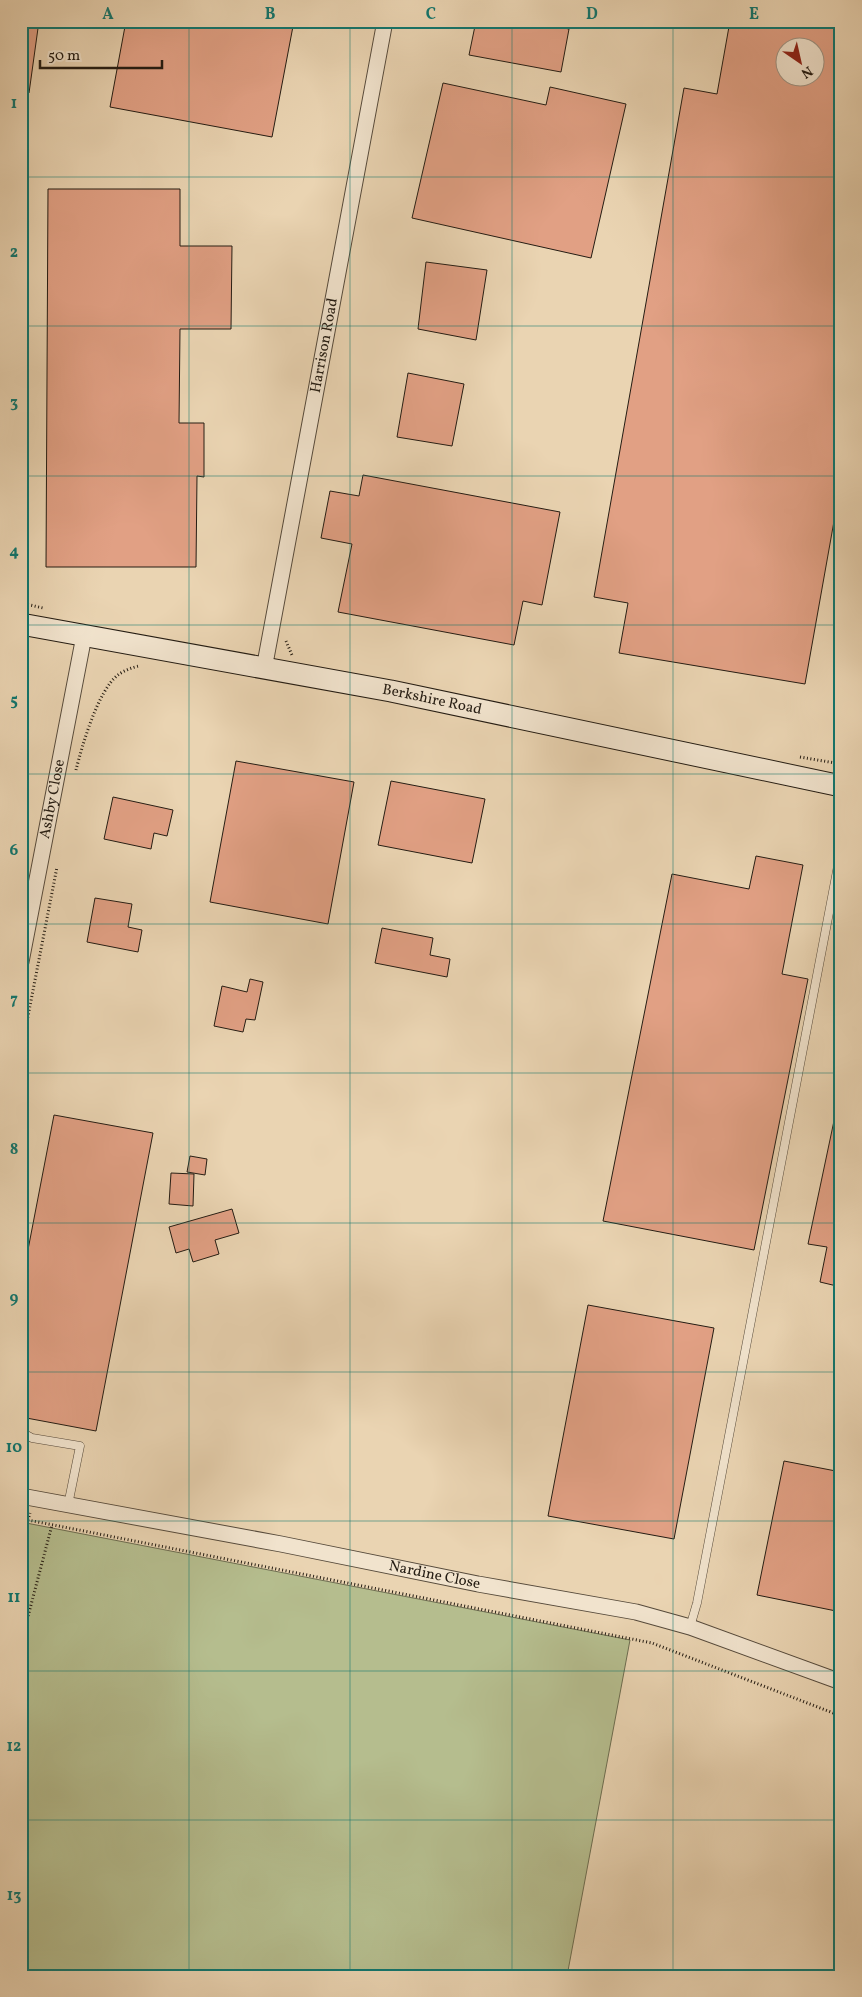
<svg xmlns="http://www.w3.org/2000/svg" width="862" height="1997" font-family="Vollkorn,serif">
<rect width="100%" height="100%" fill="#ead4b2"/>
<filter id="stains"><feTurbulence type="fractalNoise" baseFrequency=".004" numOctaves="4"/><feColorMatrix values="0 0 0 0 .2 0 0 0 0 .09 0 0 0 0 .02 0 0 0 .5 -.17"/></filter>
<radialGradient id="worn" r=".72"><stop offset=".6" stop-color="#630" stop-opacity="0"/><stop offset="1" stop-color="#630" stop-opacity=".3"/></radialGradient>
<!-- green -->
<path fill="#b5bd8e" stroke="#6c6c50" d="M21,1522L630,1640L567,1976H21Z"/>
<!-- building -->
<path fill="#e1a084" stroke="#241c13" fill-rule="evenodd" d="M21,21H39L29,93H21Z
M126,21H294L272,137L110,107Z
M476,21H528L569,29L561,72L469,55Z
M730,21H841V482L805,684L619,653L628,603L594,597L684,88L717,94ZM784,48H814V78H784Z
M443,83L546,105L550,87L626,104L591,258L412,218Z
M48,189H180V246H232L231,329H180L179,423H204V477L197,476L196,567H46Z
M426,262L487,270L476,340L418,329Z
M408,373L464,384L452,446L397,437Z
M363,475L560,512L542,605L523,601L514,645L338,612L352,544L321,538L330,491L359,496Z
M236,761L354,782L328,924L210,902Z
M391,781L485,799L472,863L378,845Z
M113,797L173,810L167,836L154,833L151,849L104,839Z
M756,856L803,865L782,974L808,979L754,1250L603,1221L672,874L749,889Z
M95,898L132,904L128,927L142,930L138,952L87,942Z
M382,928L433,938L430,955L450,959L447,977L375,963Z
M250,979L263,982L255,1020L246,1019L243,1032L214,1026L222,986L247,992Z
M54,1115L153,1133L96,1431L21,1417V1286Z
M835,1116L841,1117V1287L820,1282L827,1247L808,1244Z
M190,1156L207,1159L205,1175L187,1172Z
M171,1173L194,1174L193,1206L169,1204Z
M232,1209L239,1233L215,1240L219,1254L193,1262L189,1249L176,1253L169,1227Z
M588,1305L714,1328L674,1539L548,1516Z
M784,1461L841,1472V1612L757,1595Z"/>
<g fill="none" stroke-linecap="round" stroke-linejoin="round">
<defs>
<path id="service" d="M21,1432L32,1438L80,1446L68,1505
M690,1627L697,1603L841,850"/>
<g id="minor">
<path id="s1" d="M264,669L385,21"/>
<path id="s2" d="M21,962L84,636"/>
<path id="s3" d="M21,1496L281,1544L478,1584L636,1612L690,1627L841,1682"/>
</g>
<g id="secondary">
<path id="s4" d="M21,624L391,691L841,786"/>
</g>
</defs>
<!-- service casing -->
<use href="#service" stroke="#564a3b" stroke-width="9"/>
<!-- minor casing -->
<use href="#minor" stroke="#564a3b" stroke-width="17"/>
<!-- secondary casing -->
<use href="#secondary" stroke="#241c13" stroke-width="23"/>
<!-- path -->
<path stroke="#241c13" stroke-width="3" stroke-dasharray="1 2.5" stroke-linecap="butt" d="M21,603L43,608
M286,641L292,655
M800,757L841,764
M76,770C82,746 98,690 118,675C123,671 133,667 139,666
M21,1052L57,867
M21,1518L28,1520L30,1513
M28,1520L652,1643L841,1716
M21,1643L52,1525"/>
<!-- service -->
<use href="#service" stroke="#f1e3cd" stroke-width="8"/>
<!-- minor -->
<use href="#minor" stroke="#f1e3cd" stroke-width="15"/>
<!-- secondary -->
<use href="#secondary" stroke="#f1e3cd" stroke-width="21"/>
</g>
<!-- grid -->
<path fill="none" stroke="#0f766e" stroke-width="1" stroke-opacity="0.55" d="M189,21V1976M350,21V1976M512,21V1976M673,21V1976M21,177H841M21,326H841M21,476H841M21,625H841M21,774H841M21,924H841M21,1073H841M21,1223H841M21,1372H841M21,1521H841M21,1671H841M21,1820H841"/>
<g text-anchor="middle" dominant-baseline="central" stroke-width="5" stroke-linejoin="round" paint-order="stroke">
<!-- street labels -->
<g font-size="15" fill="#241c13" stroke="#f1e3cd">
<text stroke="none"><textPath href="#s1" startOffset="329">Harrison Road</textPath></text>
<text stroke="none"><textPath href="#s4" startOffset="418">Berkshire Road</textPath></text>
<text stroke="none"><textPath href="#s2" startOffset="166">Ashby Close</textPath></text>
<text stroke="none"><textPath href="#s3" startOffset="421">Nardine Close</textPath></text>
</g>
</g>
<!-- margin -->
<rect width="862" height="1997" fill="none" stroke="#ead4b2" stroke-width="55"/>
<!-- north arrow -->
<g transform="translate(800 62) rotate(146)"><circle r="24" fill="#f1e3cd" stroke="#9f9383"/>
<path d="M0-4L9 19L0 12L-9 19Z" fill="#8f2418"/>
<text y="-8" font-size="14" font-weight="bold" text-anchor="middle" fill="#241c13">N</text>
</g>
<!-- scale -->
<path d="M40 60v8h122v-8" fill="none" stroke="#241c13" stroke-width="2.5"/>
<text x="48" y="60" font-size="15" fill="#241c13" stroke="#f1e3cd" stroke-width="4" paint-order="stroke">50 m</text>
<rect x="28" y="28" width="806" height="1942" fill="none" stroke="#0f766e" stroke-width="2"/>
<g font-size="16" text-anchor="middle" font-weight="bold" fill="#0f766e">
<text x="108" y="19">A</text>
<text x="270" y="19">B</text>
<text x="431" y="19">C</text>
<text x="592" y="19">D</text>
<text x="754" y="19">E</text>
<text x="14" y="108">1</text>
<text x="14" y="257">2</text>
<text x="14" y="407">3</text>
<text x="14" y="556">4</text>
<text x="14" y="705">5</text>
<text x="14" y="855">6</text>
<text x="14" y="1004">7</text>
<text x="14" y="1154">8</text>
<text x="14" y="1303">9</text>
<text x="14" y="1452">10</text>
<text x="14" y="1602">11</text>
<text x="14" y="1751">12</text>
<text x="14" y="1900">13</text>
</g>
<rect width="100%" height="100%" filter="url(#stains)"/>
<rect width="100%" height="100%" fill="url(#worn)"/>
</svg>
